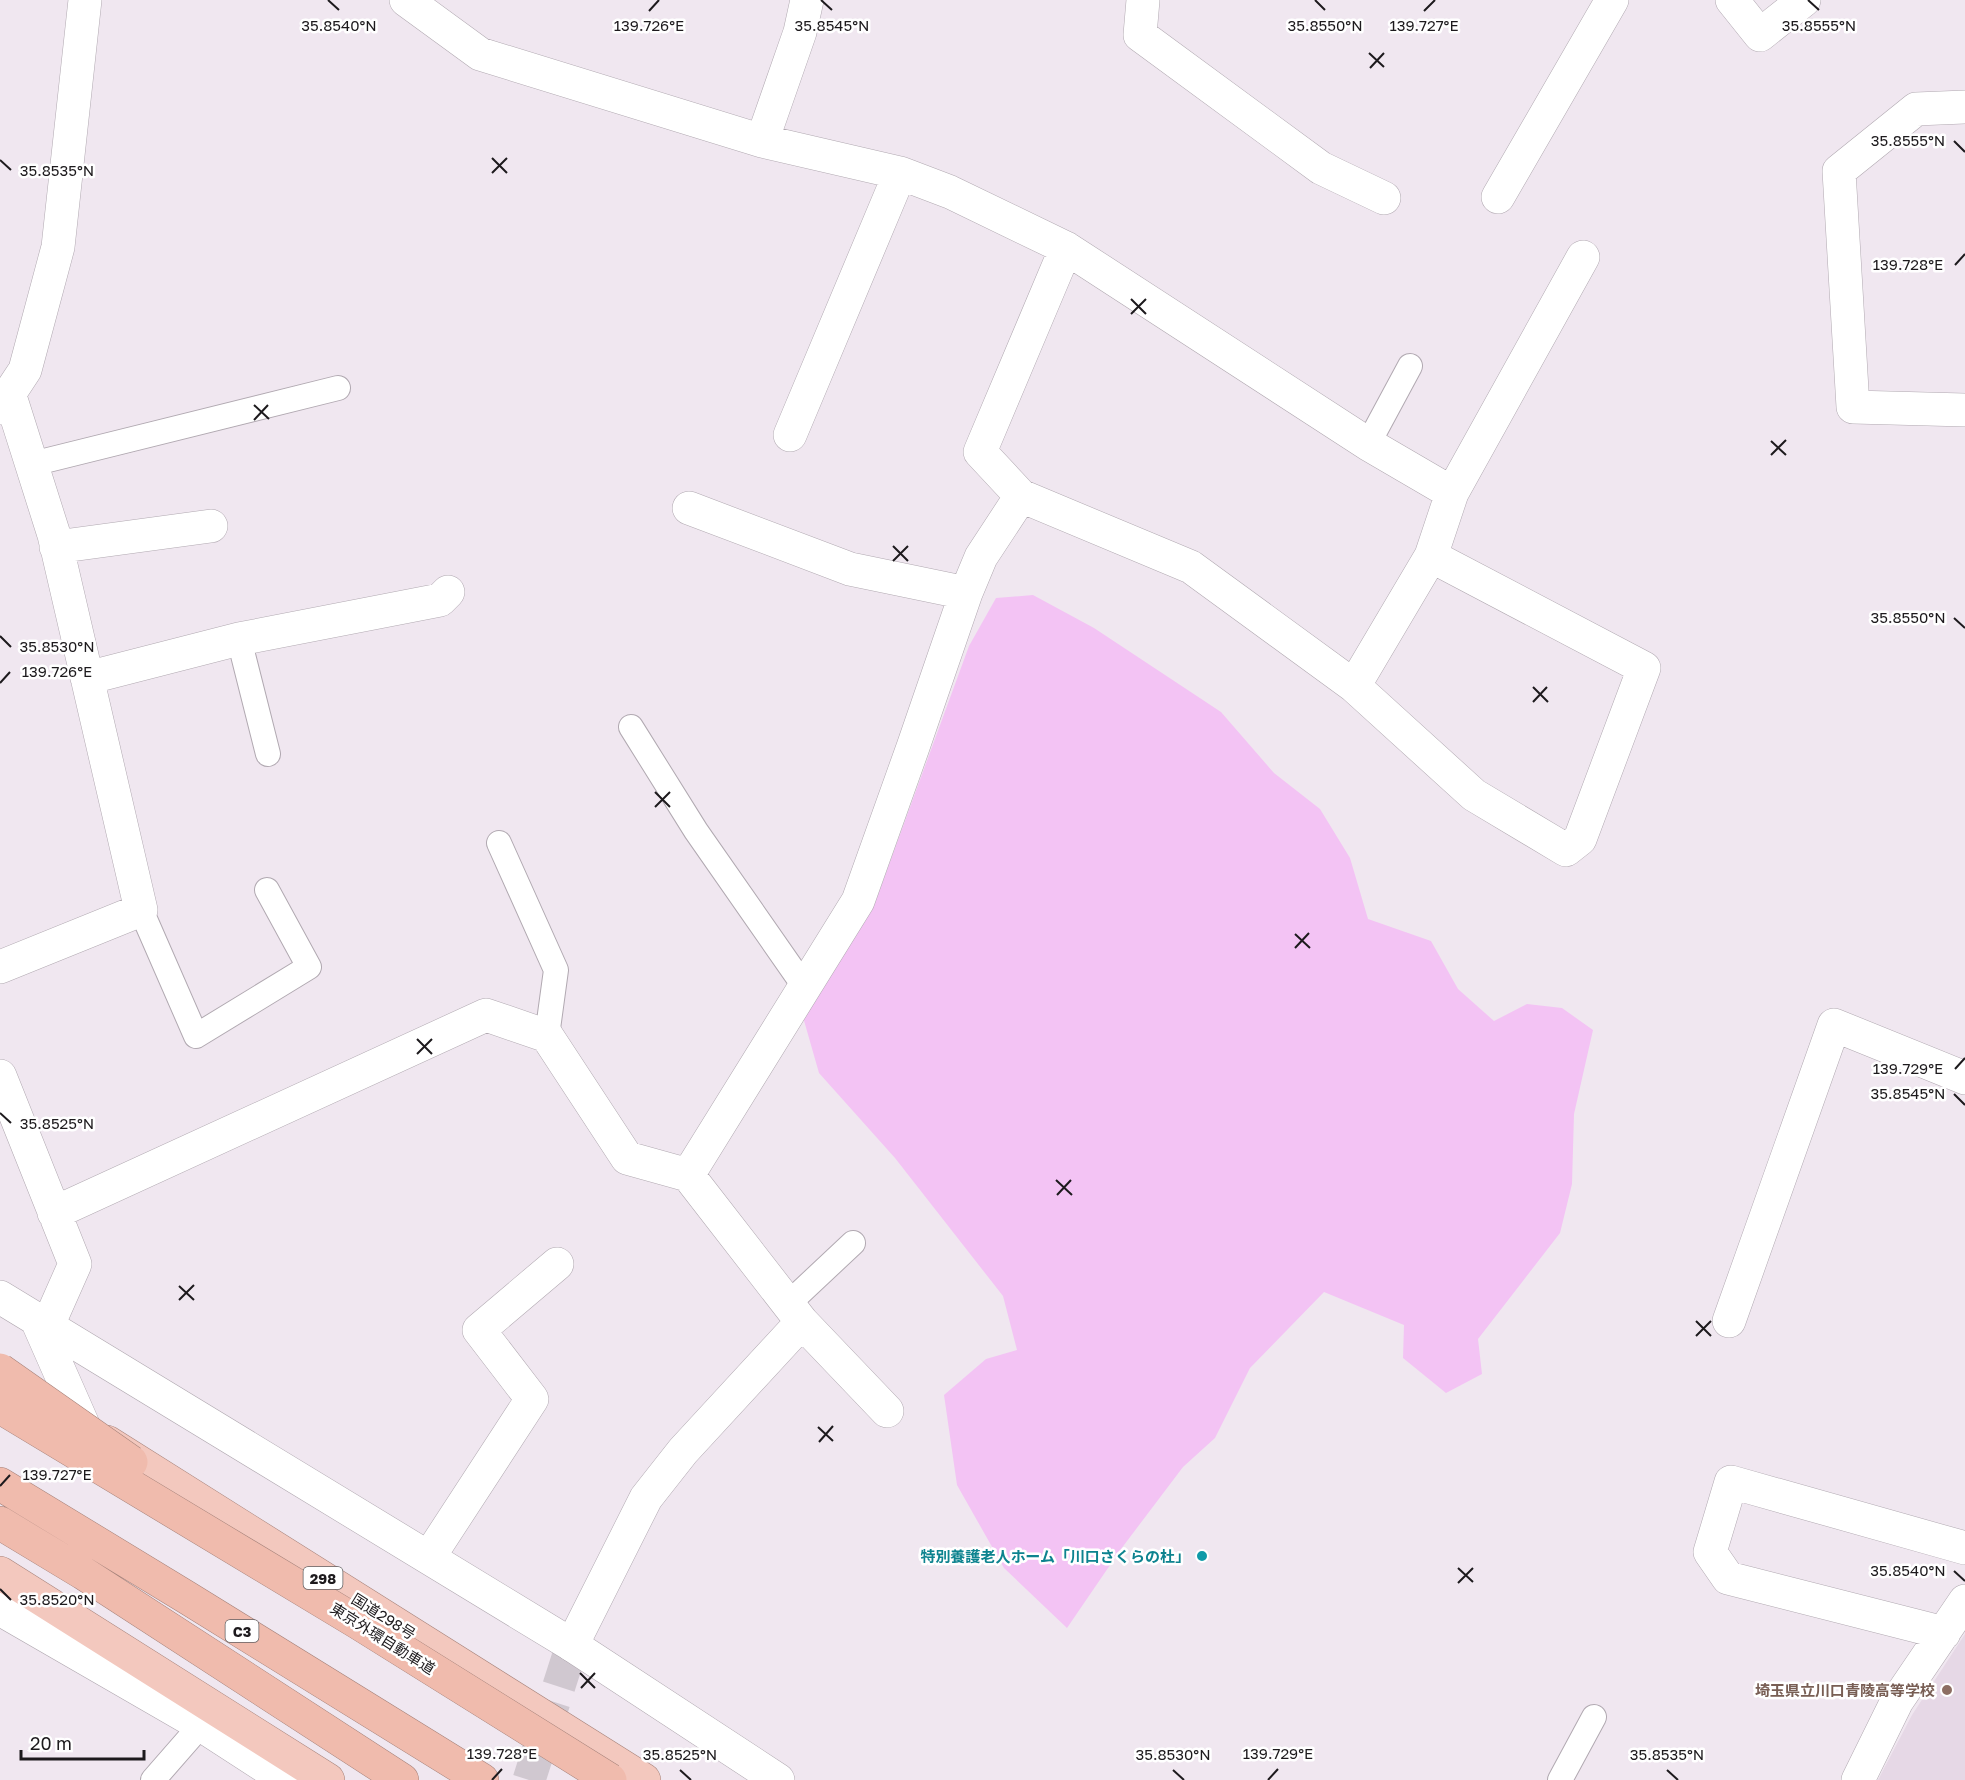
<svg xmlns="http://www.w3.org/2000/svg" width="1965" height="1780" font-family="'Golos Text','Noto Sans JP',sans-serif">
<rect width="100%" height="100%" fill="#f0e7f0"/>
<!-- built -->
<path fill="#e6d8e6" d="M1965,1634V1780H1878L1912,1715Z"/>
<!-- green -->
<path fill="#f3c3f4" d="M1033,595L1094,628L1221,712L1274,773L1320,809L1350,858L1368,919L1431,941L1458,989L1494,1021L1527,1004L1562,1008L1593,1030L1574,1114L1572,1184L1560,1233L1478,1339L1482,1374L1446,1393L1403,1358L1404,1325L1324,1292L1250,1368L1215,1438L1183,1467L1121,1549L1067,1628L1004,1568L957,1485L944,1395L986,1359L1017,1350L1003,1296L895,1158L819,1073L803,1017L876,900L969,646L996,598Z"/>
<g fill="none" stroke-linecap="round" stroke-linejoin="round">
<!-- minor-tunnel -->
<path stroke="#d0c8d0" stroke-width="33" stroke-dasharray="33 16" stroke-linecap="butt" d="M529,1780L572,1645"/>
<defs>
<path id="service" d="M1368,444L1410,366
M32,464L338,388
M239,639L268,754
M631,727L696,831L804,986
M499,843L556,970L547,1036
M141,910L196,1036L309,967L267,890
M788,1304L853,1243
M153,1780L201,1725
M1560,1780L1594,1717"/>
<path id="minor" d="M406,0L480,54L762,141L900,173L950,192L1066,248L1368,444L1452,493L1431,556L1354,686
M1143,0L1140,35L1321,168L1384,198
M1732,0L1760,35L1804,0
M1965,107L1916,109L1839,171L1853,407L1965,410
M762,141L800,32L807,0
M1498,197L1612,0
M0,408L25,370L58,247L85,0
M790,435L900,173
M1452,493L1583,257
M1021,496L1191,567L1354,686L1474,795L1566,850L1580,839L1644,668L1431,556
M689,508L850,569L966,593
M56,547L211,526
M87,678L239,639L440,600L448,592
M0,967L141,910L54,535L9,393
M0,1076L75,1264L48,1325
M688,1175L858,901L913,747L966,593L981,557L1021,496L980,452L1066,248
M54,1213L486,1015L547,1036L627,1158L688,1175L802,1322L887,1411
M1729,1321L1834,1025L1965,1078
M429,1557L532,1399L479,1330L557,1264
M1944,1633L1728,1578L1710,1552L1731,1482L1965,1548
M572,1645L646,1498L683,1451L802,1322
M1858,1780L1897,1701L1965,1601"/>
<path id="tertiary" d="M0,1297L572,1645L778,1780
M36,1318L84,1427
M0,1609L201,1725L286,1780"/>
<path id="trunk" d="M107,1442L644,1780
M0,1573L328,1780"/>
<path id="motorway" d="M0,1484L186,1597L482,1780
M0,1523L83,1573L402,1780"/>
</defs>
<!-- service casing -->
<use href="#service" stroke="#b1a9b1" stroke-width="26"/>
<!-- minor casing -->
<use href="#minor" stroke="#b1a9b1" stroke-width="34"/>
<!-- tertiary casing -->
<use href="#tertiary" stroke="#b1a9b1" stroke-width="34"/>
<!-- trunk casing -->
<use href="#trunk" stroke="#a6837b" stroke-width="34"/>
<!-- motorway casing -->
<use href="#motorway" stroke="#a6837b" stroke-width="34"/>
<!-- service -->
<use href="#service" stroke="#fff" stroke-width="24"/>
<!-- minor -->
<use href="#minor" stroke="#fff" stroke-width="33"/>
<!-- tertiary -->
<use href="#tertiary" stroke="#fff" stroke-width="33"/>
<!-- trunk -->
<use href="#trunk" stroke="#f3c8be" stroke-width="33"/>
<!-- motorway -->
<use href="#motorway" stroke="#f0bbad" stroke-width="33"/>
<defs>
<path id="motorway-bridge" d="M0,1370L131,1462
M0,1407L357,1622L610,1780"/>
</defs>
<!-- motorway-bridge casing -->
<use href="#motorway-bridge" stroke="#a6837b" stroke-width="34" stroke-linecap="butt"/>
<!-- motorway-bridge -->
<use href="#motorway-bridge" stroke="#f0bbad" stroke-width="33"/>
</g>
<!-- ticks -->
<path fill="none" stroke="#1d1a1d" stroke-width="2" d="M328,0L339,10M821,0L832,10M1315,0L1325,10M1808,0L1819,10M649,11L659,0M1424,11L1435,0M1369,53L1384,67M1370,68L1384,53M1954,141L1965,152M492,158L507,173M0,160L11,170M492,173L507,158M1955,265L1965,254M1131,299L1146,314M1131,314L1146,299M254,405L269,419M254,420L268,405M1771,441L1786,455M1771,455L1786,440M893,546L908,561M893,561L908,546M1954,618L1965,628M0,636L11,647M0,683L10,672M1533,687L1548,702M1533,702L1547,687M655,792L670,807M655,807L670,792M1295,934L1310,948M1295,948L1309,933M417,1039L432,1054M417,1054L432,1039M1955,1069L1965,1058M1954,1094L1965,1105M0,1113L11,1123M1056,1180L1072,1195M1057,1195L1071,1180M179,1286L194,1300M179,1300L194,1285M1696,1321L1711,1336M1696,1336L1711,1321M818,1427L833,1441M819,1442L833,1426M0,1486L10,1475M1458,1568L1473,1582M1954,1571L1965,1581M1458,1583L1473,1568M0,1589L11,1600M580,1673L595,1688M581,1688L595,1673M680,1770L691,1780M1173,1770L1184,1780M1667,1770L1678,1780M492,1780L502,1769M1268,1780L1278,1769"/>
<!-- markers -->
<circle fill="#0f9aa8" stroke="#fff" stroke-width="2" cx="1202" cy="1556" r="6"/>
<circle fill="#8d6e63" stroke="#fff" stroke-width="2" cx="1947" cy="1690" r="6"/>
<g text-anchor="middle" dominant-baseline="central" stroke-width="5" stroke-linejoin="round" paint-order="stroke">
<!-- shield labels -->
<g fill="#fff" stroke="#615f61" stroke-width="1.5">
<rect x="303.5" y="1567" width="39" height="22" rx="4.5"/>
<rect x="225.5" y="1620" width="33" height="22" rx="4.5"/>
</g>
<g font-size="14" font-weight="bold" fill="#1d1a1d">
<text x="323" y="1578">298</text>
<text x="242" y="1631">C3</text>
</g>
<!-- culture labels -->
<g font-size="15" font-weight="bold" fill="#0d838f" stroke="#fff" text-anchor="end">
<text x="1190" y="1556">特別養護老人ホーム「川口さくらの杜」</text>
</g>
<!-- street labels -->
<g font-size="15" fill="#1d1a1d" stroke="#fff">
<text transform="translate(384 1616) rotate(32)">国道298号</text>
<text transform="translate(383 1638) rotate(32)">東京外環自動車道</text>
</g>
<!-- education labels -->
<g font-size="15" font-weight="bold" fill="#785e54" stroke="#fff" text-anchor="end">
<text x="1935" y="1690">埼玉県立川口青陵高等学校</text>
</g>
</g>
<g font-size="15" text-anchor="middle" fill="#1d1a1d" stroke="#fff" stroke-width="5" stroke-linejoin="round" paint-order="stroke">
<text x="1819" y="31">35.8555°N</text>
<text x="339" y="31">35.8540°N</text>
<text x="832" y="31">35.8545°N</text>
<text x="1325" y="31">35.8550°N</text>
<text x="649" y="31">139.726°E</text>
<text x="1424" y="31">139.727°E</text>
<text x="1908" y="146">35.8555°N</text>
<text x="57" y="176">35.8535°N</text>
<text x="1908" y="270">139.728°E</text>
<text x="1908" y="623">35.8550°N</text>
<text x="57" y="652">35.8530°N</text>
<text x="57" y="677">139.726°E</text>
<text x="1908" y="1074">139.729°E</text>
<text x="1908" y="1099">35.8545°N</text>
<text x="57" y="1129">35.8525°N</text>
<text x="57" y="1480">139.727°E</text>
<text x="1908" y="1576">35.8540°N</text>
<text x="57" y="1605">35.8520°N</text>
<text x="502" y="1759">139.728°E</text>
<text x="1278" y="1759">139.729°E</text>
<text x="680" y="1760">35.8525°N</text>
<text x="1173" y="1760">35.8530°N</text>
<text x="1667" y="1760">35.8535°N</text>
</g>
<!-- scale -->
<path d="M21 1750v9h123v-9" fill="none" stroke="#1d1a1d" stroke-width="3"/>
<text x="30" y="1750" font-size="18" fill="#1d1a1d" stroke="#ffffff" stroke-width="4.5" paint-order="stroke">20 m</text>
</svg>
